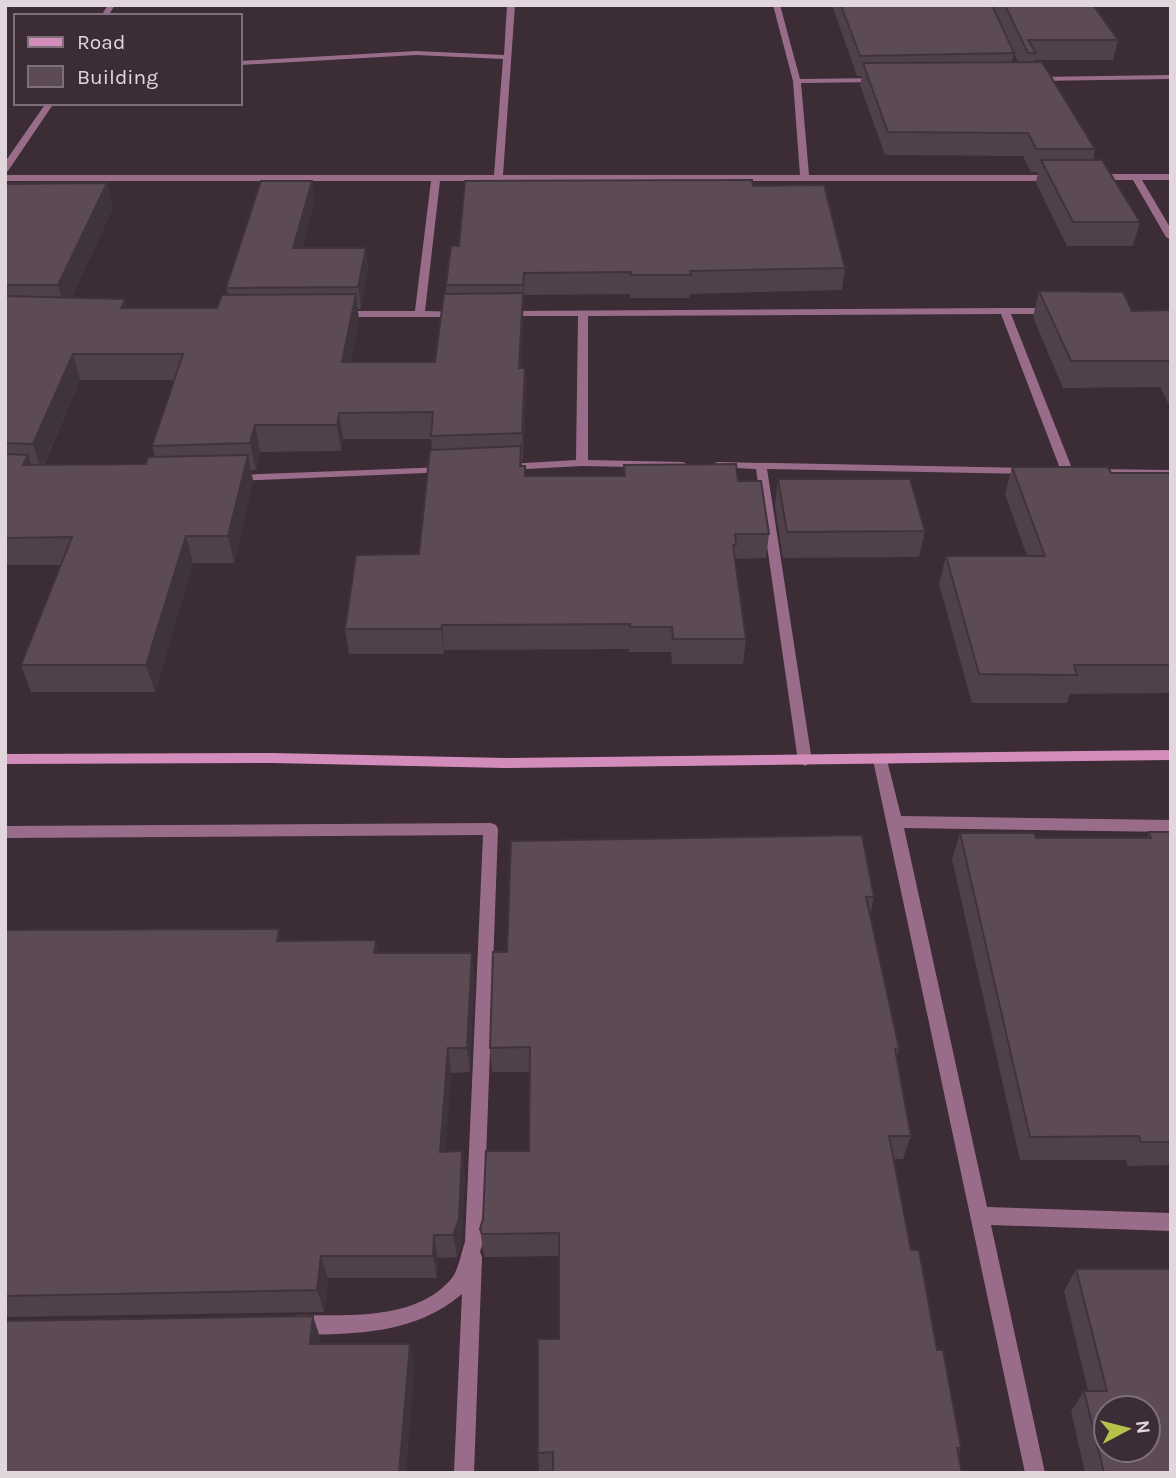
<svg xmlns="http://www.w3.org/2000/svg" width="1176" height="1478" font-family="Karla,sans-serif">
<rect width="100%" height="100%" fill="#3b2c36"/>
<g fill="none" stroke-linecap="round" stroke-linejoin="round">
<!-- street -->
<path fill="#996d89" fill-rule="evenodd" d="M108,5H115L108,16H101Z
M507,5H515L503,175H800L793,81L773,5H780L800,79L879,78L883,80L879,82L801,83L809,175H1054L1058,178L1054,181H440L425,311L463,312V316L459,317H339L334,314L339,311H415L431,181H5V175H494L503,59L416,55L240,65V61L416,51L504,55Z
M1171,75V79L1036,81L1032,79L1036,77Z
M46,103H54L8,171L5,172V162Z
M1171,174V180H1142L1171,229V240L1166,237L1133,180H1095L1091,177L1095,174Z
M1005,308H1054L1059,311L1054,314H1011L1073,471L1071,473H1063L1061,471L1001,314L588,316V460L683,462L689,465L683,468L582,466L507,470L501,467L507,464L576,460L578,316H504L500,315V311Z
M717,462L1029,468L1035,471L1029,474L767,469L812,761L805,766L798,761L756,469L713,467L711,465Z
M445,467L451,470L449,472L235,481L229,478L235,475Z
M1092,469L1171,470V476L1088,474L1086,472Z
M880,755L887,760L901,816L1171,820V832L904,828L987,1207L1171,1213V1231L991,1225L1045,1473H1025L873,760Z
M491,823L496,825L498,829L483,1242L480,1252L482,1257L474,1473H454L462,1294C415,1334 357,1334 298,1335L291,1332L288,1325L291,1318L298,1315C347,1315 417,1321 452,1278C459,1268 461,1253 465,1242L483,835L5,838V826Z"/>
<!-- secondary -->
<path fill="#d38dbb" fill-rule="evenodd" d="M1171,750V760L505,768L272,763L5,764V754L272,753L505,758Z"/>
</g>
<!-- wall -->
<path fill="#4f4049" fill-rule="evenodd" d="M832,5H992L1014,53L1012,62H1018L992,5H1093L1118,40L1113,60H1034V62L1095,149L1093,160L1140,222L1133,246H1067L1036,183L1038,172H1031L1023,156L885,155L860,85L862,76H857Z
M312,181L314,201L302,248H366L368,269L361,309H357L359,320L351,362H435L446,294V285L459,246L753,186L845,268L842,290L690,294L689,298H630V294L524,295L521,368H525L526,394L523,459H522V466L526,476H624V465L738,481L769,534L766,558L735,559L746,639L743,664H672L671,652H629V649L444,650V654H349L345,629L419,554L432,450L431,439H343L341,451L260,452L256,470H251L253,481L234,563H193L155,692H31L21,665L61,565H5V184L107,183L113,208L71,298L127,308H217L228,295L226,288ZM80,380H174L152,446L155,457L146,464L44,465Z
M1039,291L1132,311L1171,310V409L1160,387L1063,388L1033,317Z
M1012,467L1111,473H1171V693L1070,694L1067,703H972L939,584L946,556H1027L1005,494Z
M778,479L925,531L919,557L783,558L775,505Z
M1149,832H1171V1165L1128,1166L1126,1160H1020L952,859L960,833L1036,838H1147Z
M511,841L874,897L870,915L899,1048L897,1056L911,1136L903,1159H894L911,1250L961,1448L958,1454L539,1471L538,1453L559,1339V1256L485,1257L483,1251L480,1229L529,1151L530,1072H492L490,1048L507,952Z
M5,930L282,941L376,940L378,953L474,978L470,1072L451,1073L445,1152L465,1175L462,1241L457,1257L438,1258L437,1278H328L324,1312L5,1317Z
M1076,1269L1171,1473H1085L1071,1411L1084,1391H1088L1064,1291Z"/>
<!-- shaded-wall -->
<path fill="#40343c" d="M312,181L314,201L296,269L293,248Z
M107,183L113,208L65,310L58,285Z
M366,248L368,269L361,309L358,287Z
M524,273V308L523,285Z
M523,293V319L520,394L519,368Z
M356,294L359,320L346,388L342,362Z
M125,299L131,324L121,308Z
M73,354L80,380L41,470L33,444Z
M525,368L526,394L523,459L522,433Z
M339,413L343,439L341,451L337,425Z
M255,425L260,452L256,470L250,443Z
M28,455L37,481L23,465Z
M248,455L253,481L234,563L228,536Z
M186,536L193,563L155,692L146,665Z
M442,625L444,650V654L441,629Z
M279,929L286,954L277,941Z
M376,940L381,966L374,953Z
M472,953L474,978L470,1072L467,1048Z
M448,1048L451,1073L444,1175L440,1152Z
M462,1151L465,1175L462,1241L457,1257L453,1235Z
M434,1235L438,1258L437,1278L433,1256Z
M321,1256L328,1278L324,1312L317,1290Z
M313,1316L320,1337L317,1364L310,1344Z
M410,1344L415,1364L406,1473H399Z"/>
<!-- building -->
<path fill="#5c4b55" stroke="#40343c" stroke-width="2" fill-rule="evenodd" d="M841,5H992L1014,53L860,56Z
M1005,5H1093L1118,40H1028L1036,53H1028Z
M1042,62L1095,149H1036L1028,133L888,132L863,63Z
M1041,160H1102L1140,222H1073Z
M752,180L753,186L824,185L845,268L690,271L691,275H631V272L524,273L523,285H446L451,246H459L465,181Z
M261,181H312L293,248H366L358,287L226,288Z
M107,183L58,285H5V184Z
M1039,291L1123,292L1132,311L1171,310V365L1168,361H1071Z
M523,293L519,368H525L522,433L431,436L433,412L339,413L337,425H255L250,443L152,446L183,354H73L33,444L5,443V296L125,299L121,308H217L222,295L356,294L342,362H435L444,294Z
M521,446L520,466H525V476H625L624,465L736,464L738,481H761L769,534H735L736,545H733L746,639H673L672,627H630V624L442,625L441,629H345L356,555L419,554L430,450Z
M5,454L28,455L23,465L146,464L148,457L248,455L228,536H186L146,665H21L72,537L5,538Z
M1012,467H1108L1111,473H1171V665H1074L1077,675L979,674L946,556H1045Z
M778,479H910L925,531L787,532Z
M1149,832H1171V1142H1141L1139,1136L1030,1137L960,833H1034L1036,838H1151Z
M862,835L874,897H866L899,1048L895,1049L911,1136H889L911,1250H919L937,1350H943L961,1448H957L962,1473H553V1452L538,1453V1339H559V1233L482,1234L480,1229L483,1219L486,1151H529L530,1047L490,1048L493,952H507L511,841Z
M279,929L277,941L376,940L374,953H472L467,1048H448L440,1152L462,1151L459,1219L453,1235H434L433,1256H321L317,1290L5,1296V930Z
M1076,1269H1171V1473H1104L1084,1391H1107ZM1106,1408H1148V1450H1106Z
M313,1316L310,1344H410L399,1473H5V1321Z"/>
<!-- border -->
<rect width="1176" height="1478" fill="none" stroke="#e0d6dc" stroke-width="14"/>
<!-- legend -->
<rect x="14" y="14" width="228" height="91" fill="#3b2c36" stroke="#7d7078" stroke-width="2"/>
<rect x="28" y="37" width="35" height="10" fill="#d38dbb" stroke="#7d7078" stroke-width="2"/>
<text x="77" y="49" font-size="21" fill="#e0d6dc">Road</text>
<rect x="28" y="66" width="35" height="21" fill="#5c4b55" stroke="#7d7078" stroke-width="2"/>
<text x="77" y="84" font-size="21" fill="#e0d6dc">Building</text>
<!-- north arrow -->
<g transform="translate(1127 1429) rotate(83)"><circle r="33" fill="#3b2c36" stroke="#7d7078" stroke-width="2"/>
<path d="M0-5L12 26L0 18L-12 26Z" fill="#b5c24a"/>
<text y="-10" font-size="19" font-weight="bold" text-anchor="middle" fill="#e0d6dc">N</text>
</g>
</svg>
